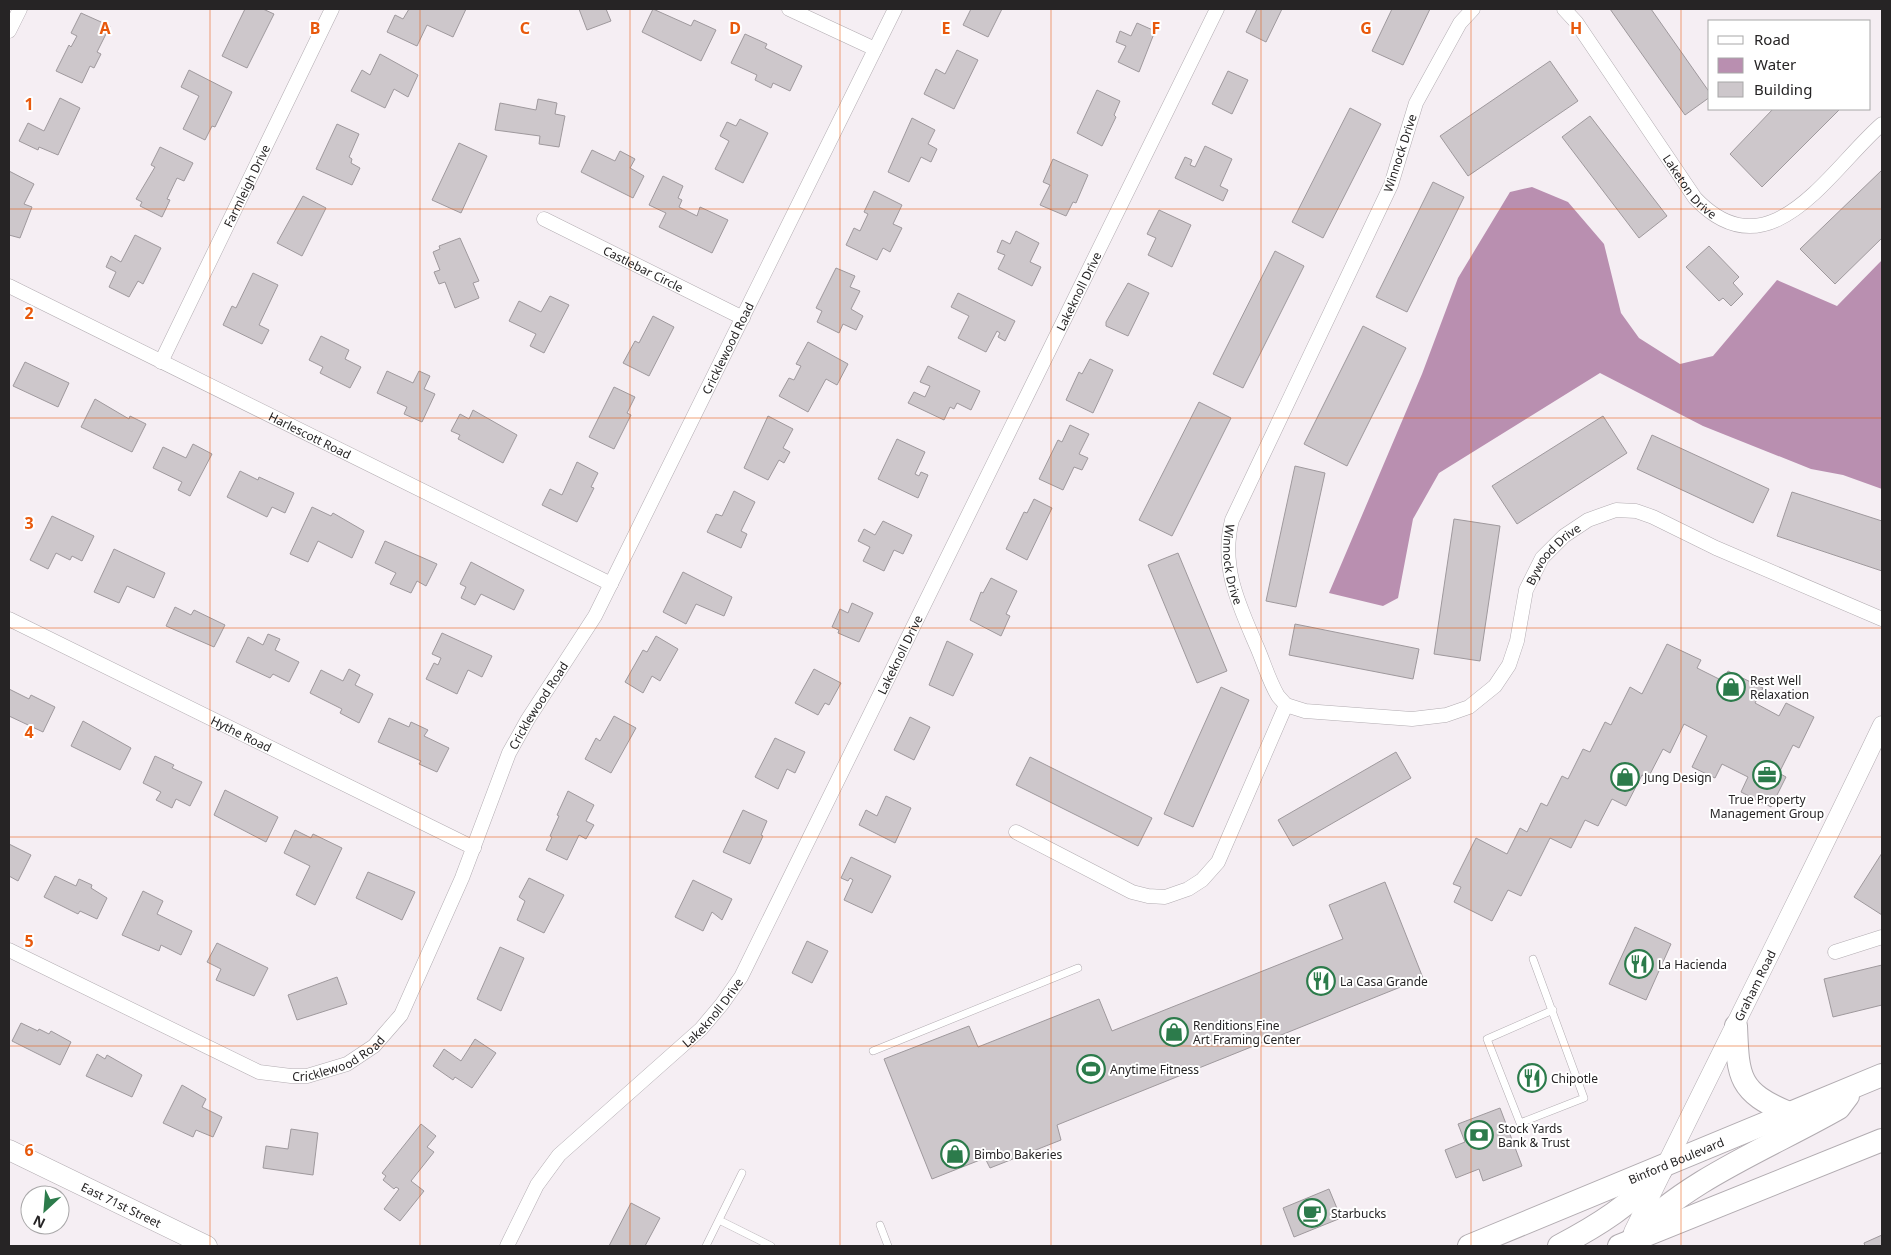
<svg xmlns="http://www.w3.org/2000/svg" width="1891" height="1255" font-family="'Noto Sans',sans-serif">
<rect width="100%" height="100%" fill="#f5eef3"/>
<!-- water -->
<path fill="#b98fb0" d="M1532,187L1568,202L1604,244L1621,313L1639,338L1680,364L1713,356L1777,280L1837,306L1882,260V489L1843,475L1811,469L1703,426L1600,373L1439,473L1413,519L1398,598L1383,606L1329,593L1422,374L1458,278L1510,192Z"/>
<!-- building -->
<path fill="#cdc7cb" stroke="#9f999d" d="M245,9H263L274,14L247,68L222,56Z
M409,9H466L453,37L427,25L417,46L387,32L395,15L403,19Z
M579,9H606L611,21L587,30Z
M653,9L691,26L694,20L716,30L701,61L642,32Z
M971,9H1002L988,37L963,25Z
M1257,9H1282L1266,42L1246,32Z
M1392,9H1430L1403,65L1372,51Z
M1610,9H1651L1710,93V97L1685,115Z
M81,13L110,26L97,52L101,54L94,68L90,66L82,83L56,71L69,45L71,47L77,36L71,33Z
M1137,23L1155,31L1139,72L1118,62L1126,46L1116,42L1120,31L1131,36Z
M745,34L767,44L765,48L802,66L790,91L773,83L771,88L755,80L757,75L731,63Z
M957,50L978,60L954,109L924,94L936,69L945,74Z
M380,54L418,75L408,97L394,89L385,108L351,91L362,70L370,75Z
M1550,61L1578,101L1468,176L1440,136Z
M189,70L232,92L215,127L212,126L205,140L183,129L199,96L181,87Z
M1228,71L1248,80L1232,114L1212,104Z
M1097,90L1120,101L1114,115L1116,117L1102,146L1077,133Z
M60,98L80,108L58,155L39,147L38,150L19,141L28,123L44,131Z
M538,99L557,103L555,114L565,116L559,147L539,144L540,136L495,130L500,103L536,110Z
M1350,108L1381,124L1323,238L1292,222Z
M1773,109H1840L1762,187L1730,154Z
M1590,116L1667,216L1639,238L1562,137Z
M912,118L935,130L928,144L937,149L931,162L921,157L909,182L888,172Z
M740,119L768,133L743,183L715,169L729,141L720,136L727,122L736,126Z
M337,124L359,134L349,157L352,159L351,163L360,168L352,185L316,169Z
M459,143L487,156L461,213L432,200Z
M1205,146L1232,159L1220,186L1228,190L1223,201L1175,178L1185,157L1192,160L1190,165L1195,167Z
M160,147L193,163L184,181L177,178L167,199L170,200L162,217L140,206L142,202L136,199L155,167L151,165Z
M592,150L615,161L620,151L635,159L630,168L644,176L633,198L581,172Z
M1053,159L1088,175L1076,203L1073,202L1066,216L1040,205L1050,185L1043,182Z
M1882,170V238L1835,284L1800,249Z
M9,171L34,184L24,204L32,207L20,238L9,235Z
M663,176L683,186L678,198L682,200L679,207L697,216L700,207L728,220L712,253L659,227L666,213L649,205Z
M1433,182L1464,197L1407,312L1376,297Z
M874,191L902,205L893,224L902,228L890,252L883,248L877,260L846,245L854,228L860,231L868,214L864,212Z
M303,196L326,208L302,256L277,243Z
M1159,210L1191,225L1172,267L1148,255L1156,238L1147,234Z
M1016,231L1039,243L1030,262L1041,267L1032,286L998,269L1005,255L997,252L1002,240L1010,244Z
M135,235L161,248L143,284L138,281L129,297L109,287L116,272L106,267L111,256L121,262Z
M460,238L479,281L473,283L479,298L455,308L445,282L439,284L434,272L440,270L433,252L440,249L439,246Z
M1709,246L1739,277L1733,283L1743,294L1731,306L1723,298L1719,301L1686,267Z
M1275,251L1304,266L1243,388L1213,374Z
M836,268L855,276L850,287L860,291L851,309L863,316L856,330L843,324L839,333L817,322L822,311L816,308Z
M253,273L278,285L259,325L269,330L262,344L223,325L232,306L236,308Z
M1128,283L1149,293L1128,336L1106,326V322Z
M958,293L1015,321L1005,341L998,337L1000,333L997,331L986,352L958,338L969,316L951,307Z
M550,296L569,305L544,353L530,346L536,334L509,321L519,301L541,312Z
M653,316L674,327L649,376L623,363L635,341L639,343Z
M1363,326L1406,348L1347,466L1304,444Z
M321,336L349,350L345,359L361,367L350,388L320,373L323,367L309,360Z
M808,342L848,364L837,385L826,379L808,412L779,396L789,378L794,380L801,366L796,364Z
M1090,359L1113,370L1093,413L1066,400L1079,372L1082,374Z
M25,362L69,383L58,407L13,386Z
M928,366L980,391L971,410L957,403L954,409L950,407L944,420L908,403L914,392L925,397L930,386L920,382Z
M387,371L413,383L419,371L430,376L424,389L435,394L422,422L404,414L407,407L377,393Z
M614,387L635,397L627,413L631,415L614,449L589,437Z
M95,399L129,419L130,416L146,424L132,452L81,427Z
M1199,402L1231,418L1172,536L1139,520Z
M473,410L517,435L503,463L458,439L460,435L451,431L460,414L469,419Z
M768,416L793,429L783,448L790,452L784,463L779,460L768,480L744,468Z
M1603,416L1627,453L1517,524L1492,486Z
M1070,425L1089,434L1079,454L1088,458L1082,470L1074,467L1063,490L1039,479L1058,440L1062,442Z
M1652,435L1769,489L1753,523L1637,469Z
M897,439L925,452L915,474L919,476L921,472L928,475L918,498L878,479Z
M193,444L212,454L190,496L178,490L182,482L153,468L163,447L186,458Z
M577,462L598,473L591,487L594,488L577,522L542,505L550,489L562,495Z
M1295,466L1325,473L1296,607L1266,601Z
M240,471L258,480L259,477L294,493L285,513L272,507L267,517L227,497Z
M734,491L755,502L741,531L747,534L741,548L707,532L716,514L722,516Z
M1792,492L1882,521V571L1777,536Z
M1034,499L1052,508L1027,560L1006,549L1024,512L1027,513Z
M312,507L331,516L333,513L364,531L352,558L318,541L308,562L290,554Z
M52,516L94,536L82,561L72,556L70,560L56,553L48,569L30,560Z
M1454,519L1500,526L1480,661L1434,654Z
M883,521L912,535L903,554L894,550L884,571L863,561L870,547L858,541L864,529L875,535Z
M385,541L437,564L426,586L417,581L411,593L390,584L396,573L375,563Z
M114,549L165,573L154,598L127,586L119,603L94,592Z
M1178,553L1227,671L1197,683L1148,565Z
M471,562L524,590L514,610L481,594L475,605L461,598L466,587L460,584Z
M683,572L732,597L724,616L696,604L686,624L663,612Z
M991,578L1017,591L1006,614L1010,616L1001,636L970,620L981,592L983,593Z
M852,603L873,613L859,642L838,633L839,630L832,627L840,609L848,613Z
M175,607L191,615L194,610L225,625L214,647L166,626Z
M1295,624L1419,649L1413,679L1289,655Z
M442,633L492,656L482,677L468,670L457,694L426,679L434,663L438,665L441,658L432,654Z
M268,634L280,639L275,650L299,662L289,682L273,674L270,678L236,662L248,637L263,645Z
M656,636L678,649L660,681L652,676L643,693L625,682L643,650L647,652Z
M947,641L973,654L953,696L929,685Z
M1667,644L1701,660L1697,668L1723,681L1728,671L1763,688L1755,703L1779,716L1786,703L1814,717L1799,748L1793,745L1779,773L1786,777L1771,807L1741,792L1748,777L1722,764L1715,778L1692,767L1707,736L1684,724L1670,753L1663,749L1648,778L1642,775L1626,806L1612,799L1598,826L1585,820L1571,848L1550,838L1521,896L1508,890L1492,921L1454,902L1461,887L1453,884L1476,838L1507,854L1520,828L1527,832L1541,803L1547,806L1562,776L1568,779L1583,749L1590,752L1605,722L1611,725L1630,687L1642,694Z
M349,669L360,675L355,685L373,694L359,723L340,713L342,709L310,693L321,670L343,681Z
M814,669L841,683L829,705L825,703L818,715L795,703Z
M1221,687L1249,700L1193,827L1164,814Z
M9,689L29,699L31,695L55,707L43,732L9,716Z
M614,716L636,728L611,773L585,759L596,738L600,741Z
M910,717L930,727L914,760L894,750Z
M389,718L409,727L411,722L428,730L424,736L449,748L437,772L419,764L421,761L378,742Z
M83,721L131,748L120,770L71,746Z
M775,738L805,752L795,773L787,769L778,789L755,777Z
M1396,752L1411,778L1293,846L1278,820Z
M155,756L174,765L172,768L202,782L190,806L176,799L172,808L156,800L161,792L143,783Z
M1030,757L1152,818L1138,846L1016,785Z
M225,790L278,817L266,842L214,815Z
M568,791L594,805L586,821L594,825L586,839L579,835L567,860L546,850L552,837L550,836L559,816L557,815Z
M886,796L911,808L895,843L859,825L866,810L877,816Z
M743,810L767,821L761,835L763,836L750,864L723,852Z
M295,830L311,838L313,834L342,848L315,905L296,895L310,866L284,853Z
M9,844L31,855L18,881L9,876Z
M1882,853V915L1854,897Z
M851,857L891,876L872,913L844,900L853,880L850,878L848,881L841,878Z
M368,872L415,892L402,920L356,898Z
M55,876L76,886L79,879L92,885L91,888L107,898L97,919L80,911L78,914L44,897Z
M529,878L564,895L544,933L517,920L525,901L519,897Z
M693,880L732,899L722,920L712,912L703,931L675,917Z
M1385,882L1423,978L1057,1125L1061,1140L990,1168L985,1158L932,1179L884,1059L969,1026L978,1047L1099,999L1112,1031L1343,939L1329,905Z
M143,891L163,901L157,914L192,931L181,955L161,945L159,951L122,935Z
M1635,927L1671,944L1646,1000L1609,984Z
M807,941L828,951L812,983L792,973Z
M217,943L268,968L254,996L216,980L221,969L207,962Z
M500,947L524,958L501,1011L477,999Z
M1882,965V1005L1833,1017L1824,979Z
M337,977L347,1004L297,1020L288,995Z
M21,1023L38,1031L39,1029L49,1034L51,1031L71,1042L60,1065L12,1041Z
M475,1039L496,1053L472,1088L455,1077L453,1080L433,1066L444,1049L461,1061Z
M97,1054L105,1059L107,1055L142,1075L132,1097L86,1076Z
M182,1085L206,1099L202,1107L222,1117L213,1137L196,1130L193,1137L163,1123Z
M1500,1108L1522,1166L1483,1181L1479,1169L1456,1178L1445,1150L1465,1142L1458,1124Z
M421,1124L436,1136L427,1147L434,1152L411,1181L424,1191L400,1221L384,1209L399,1189L396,1187L394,1189L383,1180L386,1176L382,1173Z
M291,1129L318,1133L313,1175L263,1168L266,1146L288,1149Z
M1329,1189L1341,1218L1294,1237L1283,1208Z
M631,1203L660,1218L645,1246H609Z
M1882,1235V1246H1865L1864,1243Z"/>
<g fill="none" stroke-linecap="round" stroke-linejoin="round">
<defs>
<path id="service" d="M1533,959L1584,1098L1520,1123L1487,1039L1553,1010
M873,1051L1078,968
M719,1220L771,1246
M880,1225L888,1246
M706,1246L742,1173"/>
<g id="minor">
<path d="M789,9L875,49"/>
<path id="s1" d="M1473,9L1460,23L1416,103L1391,185L1232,520C1220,567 1239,605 1257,647C1264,663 1269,681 1278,696L1286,705L1305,711L1412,719L1446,715L1469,707L1495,686L1509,665L1517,641L1526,590L1542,558L1564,536L1588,520L1616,510L1636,511L1653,517L1716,548L1882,619"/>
<path id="s2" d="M1564,9L1576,22L1695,198C1770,277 1830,169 1882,124"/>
<path d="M9,31L20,9"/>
<path id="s3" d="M544,219L743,318"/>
<path id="s4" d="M9,286L611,584"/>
<path id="s5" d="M161,362L332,9"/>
<path id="s6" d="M9,619L474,848"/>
<path d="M1016,832L1132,892L1148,896L1165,897L1188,889L1202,880L1218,862L1286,705"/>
<path id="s7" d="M9,950L259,1072L291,1076H307L347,1064L374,1046L401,1015L462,878L509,753L528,719L595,616L895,9"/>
<path d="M1835,952L1882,937"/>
<path id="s8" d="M507,1246L537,1185L559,1155L701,1029L722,1004L741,977L1217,9"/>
</g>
<g id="tertiary">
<path id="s9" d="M1633,1232C1715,1063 1801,895 1882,725"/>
</g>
<g id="secondary">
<path id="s10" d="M9,1150L207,1246"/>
</g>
<g id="primary">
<path d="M1736,1026C1738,1077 1738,1092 1789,1113"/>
<path d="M1634,1236C1685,1180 1773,1146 1839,1108L1848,1096"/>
<path id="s11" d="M1469,1246L1882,1075"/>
<path d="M1559,1246C1597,1226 1633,1204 1661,1170"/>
<path d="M1619,1246L1882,1140"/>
</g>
</defs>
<!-- service casing -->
<use href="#service" stroke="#b2acb1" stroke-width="8"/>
<!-- minor casing -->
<use href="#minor" stroke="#b2acb1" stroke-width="15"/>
<!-- tertiary casing -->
<use href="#tertiary" stroke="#b2acb1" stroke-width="19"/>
<!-- secondary casing -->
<use href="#secondary" stroke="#b2acb1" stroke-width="21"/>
<!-- primary casing -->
<use href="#primary" stroke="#b2acb1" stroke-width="24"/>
<!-- service -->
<use href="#service" stroke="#fff" stroke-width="7"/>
<!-- minor -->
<use href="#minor" stroke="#fff" stroke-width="14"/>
<!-- tertiary -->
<use href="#tertiary" stroke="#fff" stroke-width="18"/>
<!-- secondary -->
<use href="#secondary" stroke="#fff" stroke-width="20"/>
<!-- primary -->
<use href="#primary" stroke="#fff" stroke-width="22"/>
</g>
<!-- grid -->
<path fill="none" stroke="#e8590c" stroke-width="1" stroke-opacity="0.55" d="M210,9V1246M420,9V1246M630,9V1246M840,9V1246M1051,9V1246M1261,9V1246M1471,9V1246M1681,9V1246M9,209H1882M9,418H1882M9,628H1882M9,837H1882M9,1046H1882"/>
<!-- icons -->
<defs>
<symbol id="shop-ring" viewBox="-11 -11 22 22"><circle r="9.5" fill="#fff" stroke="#2c7b4b" stroke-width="1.5"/><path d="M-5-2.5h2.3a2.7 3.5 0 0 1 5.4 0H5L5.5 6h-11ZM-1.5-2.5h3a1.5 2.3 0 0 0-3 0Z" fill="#2c7b4b"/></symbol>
<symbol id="office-ring" viewBox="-11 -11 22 22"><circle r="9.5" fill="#fff" stroke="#2c7b4b" stroke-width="1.5"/><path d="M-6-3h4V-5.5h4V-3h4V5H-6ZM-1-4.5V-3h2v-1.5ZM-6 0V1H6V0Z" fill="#2c7b4b"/></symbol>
<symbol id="restaurant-ring" viewBox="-11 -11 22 22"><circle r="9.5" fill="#fff" stroke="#2c7b4b" stroke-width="1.5"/><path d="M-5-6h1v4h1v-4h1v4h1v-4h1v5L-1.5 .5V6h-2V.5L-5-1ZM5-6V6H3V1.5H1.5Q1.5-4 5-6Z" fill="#2c7b4b"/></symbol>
<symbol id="stadium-ring" viewBox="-11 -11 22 22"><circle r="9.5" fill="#fff" stroke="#2c7b4b" stroke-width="1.5"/><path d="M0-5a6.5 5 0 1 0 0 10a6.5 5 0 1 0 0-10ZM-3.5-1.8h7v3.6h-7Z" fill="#2c7b4b"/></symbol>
<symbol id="bank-ring" viewBox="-11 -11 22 22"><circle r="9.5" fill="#fff" stroke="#2c7b4b" stroke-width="1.5"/><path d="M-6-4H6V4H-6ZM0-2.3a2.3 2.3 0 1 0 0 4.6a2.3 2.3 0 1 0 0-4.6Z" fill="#2c7b4b"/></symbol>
<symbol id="cafe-ring" viewBox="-11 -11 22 22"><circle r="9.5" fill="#fff" stroke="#2c7b4b" stroke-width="1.5"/><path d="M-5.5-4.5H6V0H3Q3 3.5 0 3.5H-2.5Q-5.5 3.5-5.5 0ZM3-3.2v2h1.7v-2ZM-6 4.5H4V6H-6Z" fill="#2c7b4b"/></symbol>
</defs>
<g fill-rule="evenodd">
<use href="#shop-ring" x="1715" y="671" width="32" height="32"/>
<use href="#office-ring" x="1751" y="759" width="32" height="32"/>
<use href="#shop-ring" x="1609" y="761" width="32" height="32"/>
<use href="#restaurant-ring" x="1623" y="948" width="32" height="32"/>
<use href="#restaurant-ring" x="1305" y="965" width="32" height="32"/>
<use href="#shop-ring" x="1158" y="1016" width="32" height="32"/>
<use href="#stadium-ring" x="1075" y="1053" width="32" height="32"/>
<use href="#restaurant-ring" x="1516" y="1062" width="32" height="32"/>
<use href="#bank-ring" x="1463" y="1119" width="32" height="32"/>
<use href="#shop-ring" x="939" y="1138" width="32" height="32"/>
<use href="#cafe-ring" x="1296" y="1197" width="32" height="32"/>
</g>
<g text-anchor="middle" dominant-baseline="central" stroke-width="4" stroke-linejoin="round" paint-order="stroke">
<!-- street labels -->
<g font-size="12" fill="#262425" stroke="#fff">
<text transform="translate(1400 153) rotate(-72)">Winnock Drive</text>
<text stroke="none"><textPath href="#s2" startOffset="218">Laketon Drive</textPath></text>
<text stroke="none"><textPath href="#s5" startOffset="196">Farmleigh Drive</textPath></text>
<text stroke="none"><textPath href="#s3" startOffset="111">Castlebar Circle</textPath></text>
<text stroke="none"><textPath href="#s8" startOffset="1125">Lakeknoll Drive</textPath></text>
<text stroke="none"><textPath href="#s7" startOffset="1186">Cricklewood Road</textPath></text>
<text stroke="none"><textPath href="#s4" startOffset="336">Harlescott Road</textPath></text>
<text stroke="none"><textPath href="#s1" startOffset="1132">Bywood Drive</textPath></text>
<text stroke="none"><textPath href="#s1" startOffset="612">Winnock Drive</textPath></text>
<text stroke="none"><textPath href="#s8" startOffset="720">Lakeknoll Drive</textPath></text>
<text stroke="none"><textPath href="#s7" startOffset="781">Cricklewood Road</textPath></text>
<text stroke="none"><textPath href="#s6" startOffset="259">Hythe Road</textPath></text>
<text stroke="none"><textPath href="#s9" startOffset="275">Graham Road</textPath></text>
<text stroke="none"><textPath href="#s8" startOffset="315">Lakeknoll Drive</textPath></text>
<text stroke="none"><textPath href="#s7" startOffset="362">Cricklewood Road</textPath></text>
<text stroke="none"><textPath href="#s11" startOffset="224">Binford Boulevard</textPath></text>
<text stroke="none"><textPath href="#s10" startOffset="125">East 71st Street</textPath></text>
</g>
<!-- poi labels -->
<g font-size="12" fill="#262425" stroke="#fff" text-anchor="start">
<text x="1750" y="680">Rest Well<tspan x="1750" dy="14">Relaxation</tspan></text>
<text x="1644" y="777">Jung Design</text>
<text x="1767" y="799" text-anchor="middle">True Property<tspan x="1767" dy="14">Management Group</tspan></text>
<text x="1658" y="964">La Hacienda</text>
<text x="1340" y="981">La Casa Grande</text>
<text x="1193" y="1025">Renditions Fine<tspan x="1193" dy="14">Art Framing Center</tspan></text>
<text x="1110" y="1069">Anytime Fitness</text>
<text x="1551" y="1078">Chipotle</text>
<text x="1498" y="1128">Stock Yards<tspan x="1498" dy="14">Bank &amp; Trust</tspan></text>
<text x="974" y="1154">Bimbo Bakeries</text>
<text x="1331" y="1213">Starbucks</text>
</g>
</g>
<g font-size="16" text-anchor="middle" font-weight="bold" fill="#e8590c" stroke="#fff" stroke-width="4" stroke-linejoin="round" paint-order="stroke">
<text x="105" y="34">A</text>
<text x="315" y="34">B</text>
<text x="525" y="34">C</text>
<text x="735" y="34">D</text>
<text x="946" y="34">E</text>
<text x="1156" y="34">F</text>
<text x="1366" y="34">G</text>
<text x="1576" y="34">H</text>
<text x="29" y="110">1</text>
<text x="29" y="319">2</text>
<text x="29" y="529">3</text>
<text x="29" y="738">4</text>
<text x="29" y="947">5</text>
<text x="29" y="1156">6</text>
</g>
<!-- border -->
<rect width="1891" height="1255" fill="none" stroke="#262425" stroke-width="20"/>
<!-- legend -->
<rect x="1708" y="20" width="162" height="90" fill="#ffffff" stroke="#a8a7a8"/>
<rect x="1718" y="36" width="25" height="8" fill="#ffffff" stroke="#a8a7a8"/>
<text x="1754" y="45" font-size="15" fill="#262425">Road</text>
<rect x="1718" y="58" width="25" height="15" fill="#b98fb0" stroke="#a8a7a8"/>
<text x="1754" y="70" font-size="15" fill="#262425">Water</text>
<rect x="1718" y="82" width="25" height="15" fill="#cdc7cb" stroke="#a8a7a8"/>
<text x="1754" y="95" font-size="15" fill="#262425">Building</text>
<!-- north arrow -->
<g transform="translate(45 1210) rotate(206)"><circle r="24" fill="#ffffff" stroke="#a8a7a8"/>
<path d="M0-4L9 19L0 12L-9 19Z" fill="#2c7b4b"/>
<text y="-8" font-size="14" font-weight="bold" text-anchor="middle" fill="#262425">N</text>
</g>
</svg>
